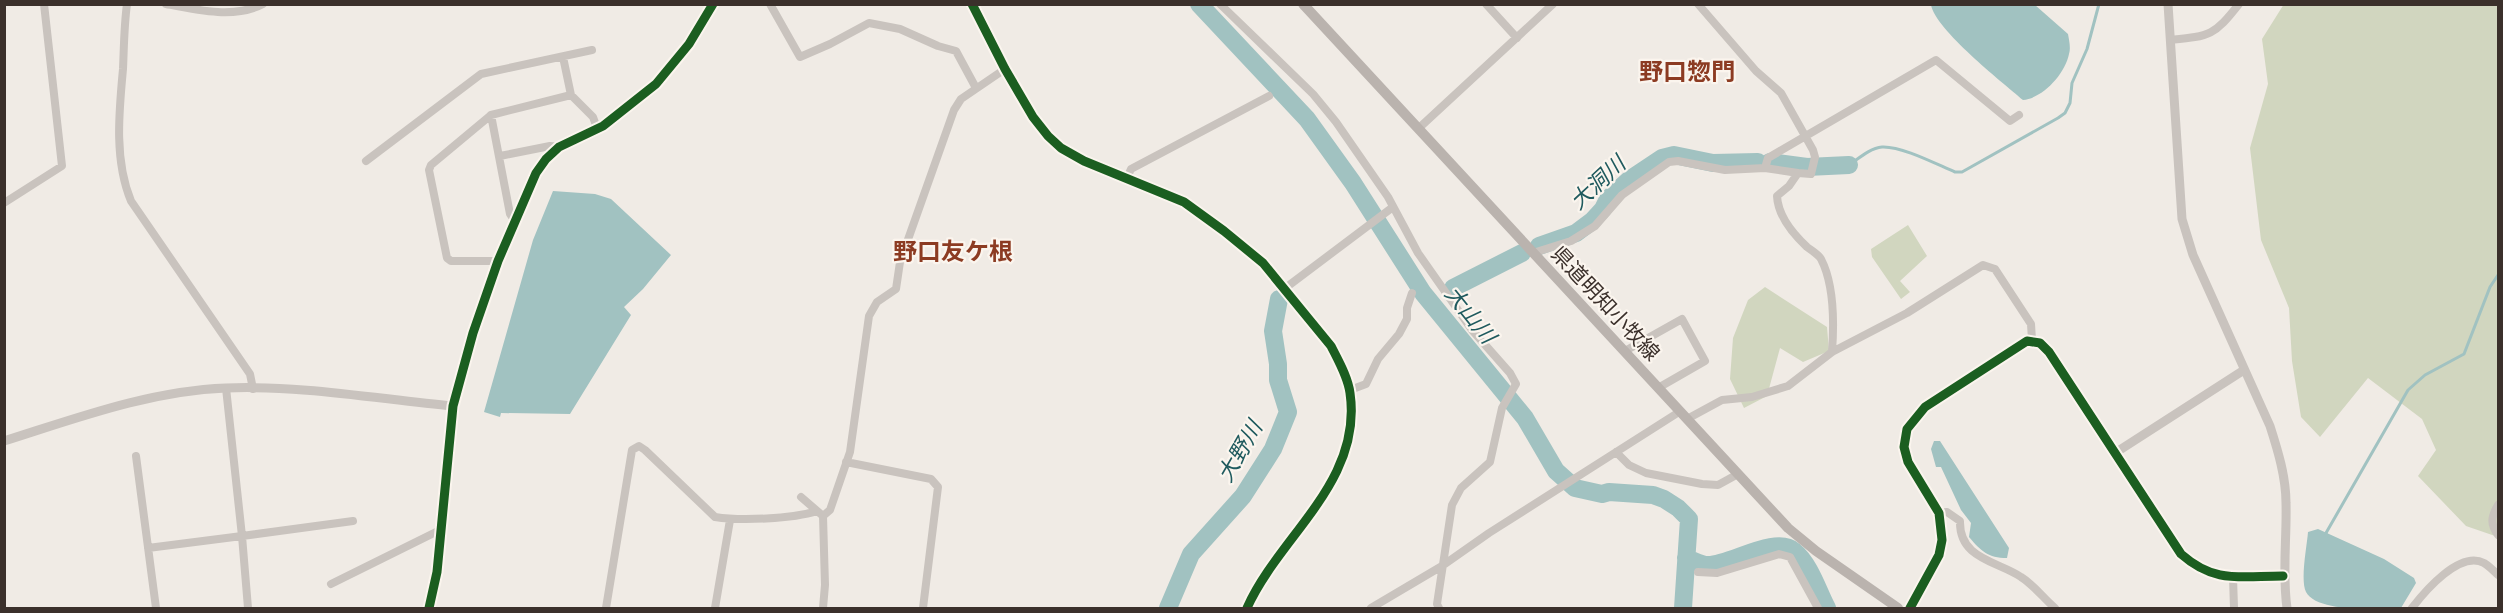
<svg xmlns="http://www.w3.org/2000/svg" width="2503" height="613" font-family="'Golos Text','Noto Sans JP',sans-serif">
<rect width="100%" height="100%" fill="#f0ebe5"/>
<!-- green -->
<path fill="#d1d6bf" d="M2284,4L2498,5V537L2466,526L2418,476L2436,450L2422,419L2368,378L2320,437L2301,417L2292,361L2289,308L2261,240L2250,148L2268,84L2262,39Z
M1908,225L1927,256L1900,281L1910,292L1901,299L1872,257L1871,249Z
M1765,287L1827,327L1829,351L1803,362L1780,348L1767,396L1744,408L1730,379L1733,338L1748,300Z"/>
<!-- water -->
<path fill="#a1c2c1" d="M1931,5H2035L2068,34C2069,40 2071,48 2069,54C2065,74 2043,98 2023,100C2001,81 1936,30 1931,5Z
M553,191L595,194L611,199L671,255L643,289L624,307L631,315L570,414L501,413L500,417L484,412L533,240Z
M1934,441H1940L2009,548L2007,558C1988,558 1981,551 1969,537L1971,523L1961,510L1941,467H1936L1931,449Z
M2318,529L2384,559L2414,578L2416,583L2401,608C2380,609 2317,613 2306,592C2300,580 2307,546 2308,532Z"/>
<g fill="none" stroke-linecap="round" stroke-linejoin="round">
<!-- stream -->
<path stroke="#a1c2c1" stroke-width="3" d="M1849,165C1858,159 1870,148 1882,147C1902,146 1936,164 1955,172H1962L2058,118L2065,113L2070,103L2072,83L2087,49L2099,4
M2327,536L2326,533L2408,390L2425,375L2464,354L2490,287L2498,275"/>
<!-- river -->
<path stroke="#a1c2c1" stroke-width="18" d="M1199,4L1307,119L1353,183L1423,293L1525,418L1556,471L1575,488L1602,494L1609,492L1653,495L1664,499L1678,508L1689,519L1683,608
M1770,162L1807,167L1849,165
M1539,246L1576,233L1592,221L1603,209L1608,199L1629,180L1662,158L1674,155L1713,163L1758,162
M1453,288L1522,253
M1686,558C1693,560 1701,565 1708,565C1730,565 1776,535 1794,551C1810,564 1818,591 1827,608
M1168,608L1191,554L1243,496L1273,449L1288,412L1278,380V364L1273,331L1279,299"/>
<!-- minor -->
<path stroke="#c9c3be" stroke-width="8" d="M127,4C124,26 124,47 123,69C119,112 114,160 131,201L250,374L253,389
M166,4C196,10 235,19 263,4
M770,4L800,57L830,44L869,23L900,29L938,46L956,51L976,88
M1220,4L1313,94L1336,122L1388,197L1418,253L1472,330L1510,373L1516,384L1502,408L1490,462L1461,488L1452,505L1437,604L1439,608
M1486,4L1517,38
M1698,4L1756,71L1781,93L1813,150L1815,157L1811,174L1798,173
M2170,40C2210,36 2214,36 2239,4
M563,57L571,95
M491,115L510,214L515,221
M1419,128L1553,4
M500,156L550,146L559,147
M366,161L481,74L592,50
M1765,168L1798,173L1789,186L1777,196C1778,216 1793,234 1807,247C1812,251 1818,254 1821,259C1834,284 1834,325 1832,352
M1127,178L1131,169L1269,96
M4,203L62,166L44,4
M1533,253L1571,241L1595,226L1622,195L1669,162L1678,161L1725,170L1765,168L1768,158L1936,60L2010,121L2019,115
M498,261H451L447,258L429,170L431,165L491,115L571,95L593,117L597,128
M1284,289L1393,207
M1625,351L1682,319L1705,361L1658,388
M226,388L242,536L353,521
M1350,390L1366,384L1378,359L1399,334L1407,319V308L1412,293
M1687,419L1722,400L1752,397L1788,386L1832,352L1907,313L1983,265L1995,269L2031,324L2032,340
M1616,452L1629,465L1646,473L1702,484L1718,485L1738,474
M136,456L156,608
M846,462L931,479L938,487L923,608
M801,497L823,516L825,585L823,608
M2498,505C2491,517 2490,524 2498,535
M1939,513L1947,512L1960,521C1959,559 1997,561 2021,577C2034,585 2044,599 2055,608
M823,516L830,510L850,452L869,316L877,302L896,289L900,262L954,110L961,99L1005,69
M148,548L242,536L248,608
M1698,572L1717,573L1779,554L1790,557L1818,608
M2233,577L2234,608
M331,584L440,530
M606,608L632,450L639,446L645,450L715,517C740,521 793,519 817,511
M715,608L730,520
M1371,608L1442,566L1489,533L1679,412
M2412,608C2425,591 2460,550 2484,563C2489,566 2494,571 2498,575"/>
<!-- tertiary -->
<path stroke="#c9c3be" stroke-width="9" d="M972,4L1005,69L1033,117L1048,136L1061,148L1084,161L1184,202L1224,231L1263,263L1331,346C1338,360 1348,377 1350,393C1363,482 1279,536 1247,608
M2168,4L2182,219L2193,255L2270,426C2278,451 2286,477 2286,503C2287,538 2282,573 2287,608
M4,441C77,418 149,391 226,388C301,385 378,399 453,406
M2115,453L2244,370
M429,608L437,572L453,406L473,333L498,261L536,173L546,159L559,147L603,126L656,84L689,44L713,4
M1910,608L1939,555L1942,540L1939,513L1908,462L1904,447L1907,429L1925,407L2027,341L2040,343L2049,352L2181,554C2215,584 2240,576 2283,576"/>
<!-- secondary -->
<path stroke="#bab3ae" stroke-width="10" d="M1303,4L1788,528L1816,551L1898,608"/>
<defs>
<path id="cycleway" d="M972,4L1005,69L1033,117L1048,136L1061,148L1084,161L1184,202L1224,231L1263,263L1331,346C1338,360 1348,377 1350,393C1363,482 1279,536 1247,608
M429,608L437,572L453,406L473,333L498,261L536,173L546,159L559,147L603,126L656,84L689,44L713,4
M1910,608L1939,555L1942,540L1939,513L1908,462L1904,447L1907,429L1925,407L2027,341L2040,343L2049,352L2181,554C2215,584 2240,576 2283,576"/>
</defs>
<!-- cycleway casing -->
<use href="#cycleway" stroke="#fbf5ee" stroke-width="13"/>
<!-- cycleway -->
<use href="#cycleway" stroke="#1b5e20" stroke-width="9"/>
</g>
<g text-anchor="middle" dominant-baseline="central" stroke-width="4.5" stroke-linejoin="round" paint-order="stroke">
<!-- street labels -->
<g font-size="21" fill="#3b302b" stroke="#fbf5ee">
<text transform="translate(1606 303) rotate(47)">県道明知小牧線</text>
</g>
<!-- water labels -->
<g font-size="22" font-style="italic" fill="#1f5a5e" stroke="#fbf5ee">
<text transform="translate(1597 182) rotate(-43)">大洞川</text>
<text transform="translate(1471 314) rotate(51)">大山川</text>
<text transform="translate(1239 451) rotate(-60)">大野川</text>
</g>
<!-- quarter labels -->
<g font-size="24" font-weight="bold" fill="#8c3b22" stroke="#fbf5ee">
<text x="1687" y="70">野口惣門</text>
<text x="953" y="250">野口友ケ根</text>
</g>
</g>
<!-- border -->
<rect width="2503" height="613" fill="none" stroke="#3b302b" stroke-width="12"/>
</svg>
